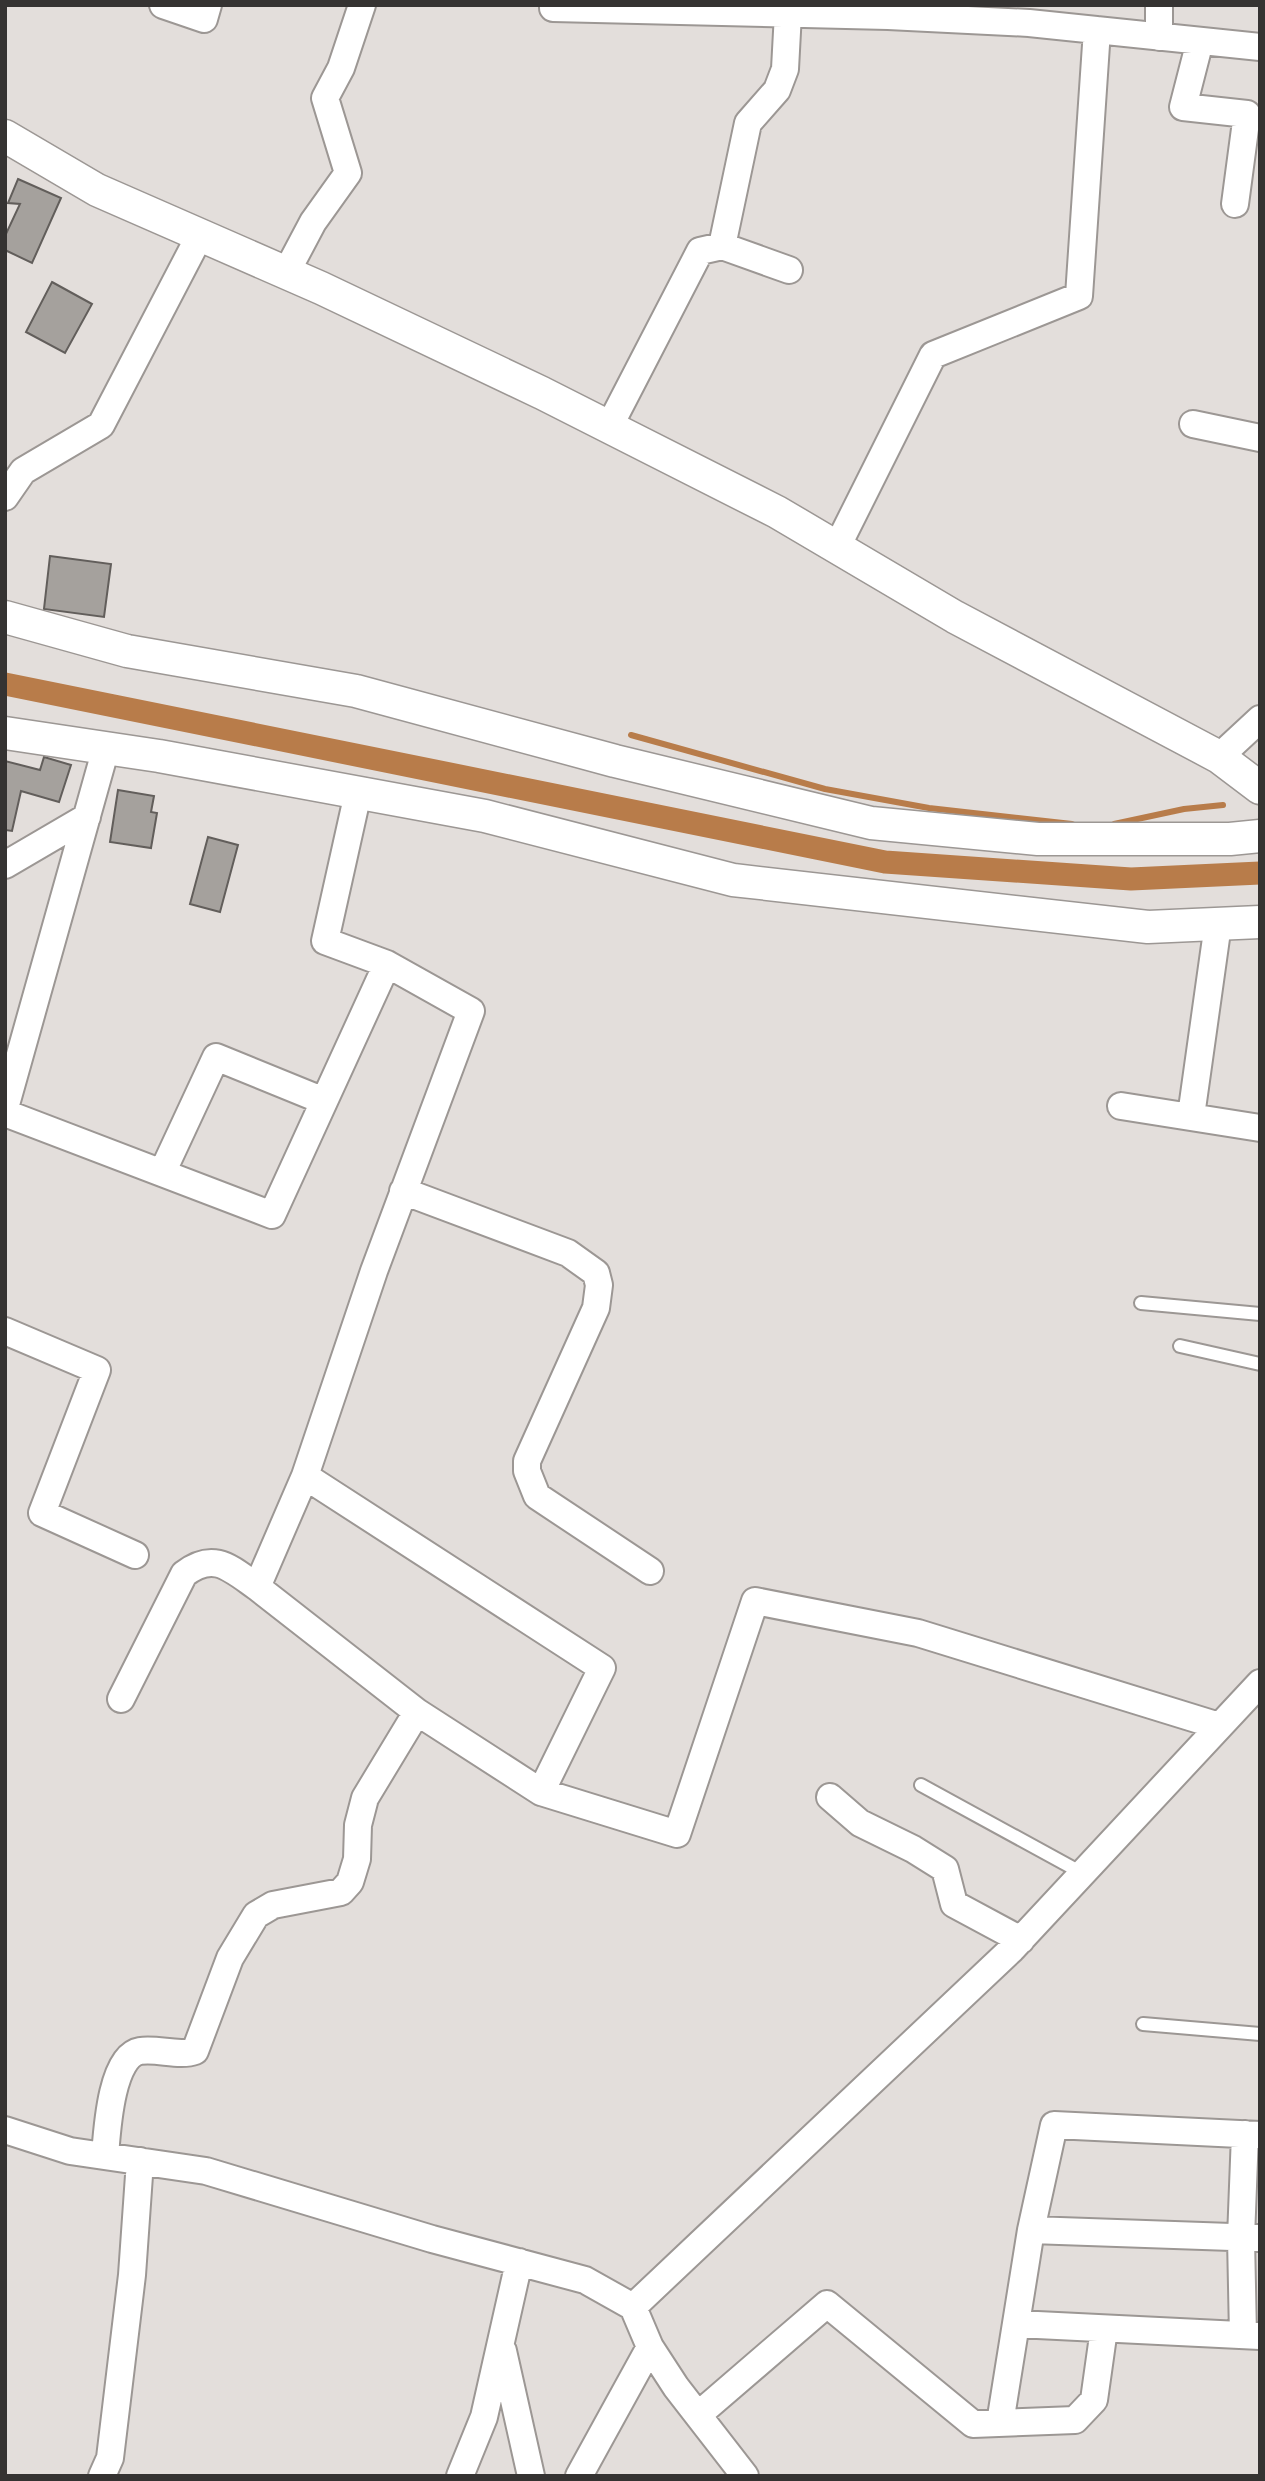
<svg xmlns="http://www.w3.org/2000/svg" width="1265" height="2481" font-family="Roboto,sans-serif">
<rect width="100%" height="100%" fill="#e3dedb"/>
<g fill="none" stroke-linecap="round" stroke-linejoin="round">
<!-- stream -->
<path stroke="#b87c4a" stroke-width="6" d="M631,735L825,789L929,808L1072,824
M1114,824L1184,809L1223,805"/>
<!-- canal -->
<path stroke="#b87c4a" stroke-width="23" d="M5,684L885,862L1131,879L1260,873"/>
</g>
<!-- building -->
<path fill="#a5a19d" stroke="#625e5b" stroke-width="2" d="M18,179L61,198L32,263L5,250V236L20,204L8,203Z
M52,282L92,304L65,353L26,332Z
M50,556L111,564L104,617L44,609Z
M44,757L71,765L59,802L21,791L12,831L5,830V761L40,770Z
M118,790L154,796L151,812L157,813L151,848L110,842Z
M208,837L238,845L220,912L190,904Z"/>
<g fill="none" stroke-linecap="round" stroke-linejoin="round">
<defs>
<path id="service" d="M1141,1303L1260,1314
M1180,1346L1260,1364
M921,1785L1082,1873
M1143,2024L1260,2034"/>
<path id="minor" d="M163,5L204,19L208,5
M553,5V8L888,16L1029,23L1260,47
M1159,5V37
M1200,41L1183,107L1247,114L1235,204
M722,246L748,123L777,90L785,69L788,13
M286,273L313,222L348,173L325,98L341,68L362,5
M1193,424L1260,438
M609,427L700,251L722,246L789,270
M5,497L23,471L101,425L200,235
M837,547L933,355L1079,296L1097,30
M1219,757L1260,719
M5,865L87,817
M387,964L471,1011L374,1271L305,1476L602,1668L541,1792
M1121,1106L1260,1128
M5,1108L106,748
M5,1113L272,1215L387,964L325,941L358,793
M1191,1116L1218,924
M162,1173L216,1057L324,1101
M403,1191L568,1253L596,1273L599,1285L596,1308L527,1461V1471L537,1496L650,1571
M5,1331L97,1370L42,1513L135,1555
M121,1699L184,1574C214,1551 230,1568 257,1587
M417,1712L541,1792L677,1834L755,1601L918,1633L1219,1726
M830,1797L860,1823L913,1849L945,1869L954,1904L1021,1940
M5,2130L70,2151L206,2171L432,2239L585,2280L633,2307
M105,2156C107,2131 111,2056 140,2051C158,2048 179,2057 195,2051L230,1958L256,1915L273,1905L341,1892L350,1882L357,1859L358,1825L365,1798L417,1712L257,1587L305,1476
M1031,2230L1260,2238
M1017,2324L1260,2336
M1243,2335L1241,2238L1245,2134
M650,2347L676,2387L745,2476
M503,2351L531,2476
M698,2415L827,2304L973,2424L1075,2420L1094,2400L1104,2329
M1000,2423L1031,2230L1054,2125L1260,2135
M102,2476L110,2458L132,2275L140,2161
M460,2476L484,2417L519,2262
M579,2476L650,2347L633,2307L1012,1949L1260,1683"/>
<path id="tertiary" d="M5,136L97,190L321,288L542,393L777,512L955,617L1219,757L1260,788
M5,617L127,651L356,691L615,761L871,823L1038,839H1230L1260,836
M5,733L159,756L485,816L733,880L1148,927L1260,922"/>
</defs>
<!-- service casing -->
<use href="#service" stroke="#9c9794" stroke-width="16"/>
<!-- minor casing -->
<use href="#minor" stroke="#9c9794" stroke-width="30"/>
<!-- tertiary casing -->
<use href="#tertiary" stroke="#9c9794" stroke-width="35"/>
<!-- service -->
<use href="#service" stroke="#fff" stroke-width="12"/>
<!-- minor -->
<use href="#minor" stroke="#fff" stroke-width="26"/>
<!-- tertiary -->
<use href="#tertiary" stroke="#fff" stroke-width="32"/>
</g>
<!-- border -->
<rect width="1265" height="2481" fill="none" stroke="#353332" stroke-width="14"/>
</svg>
